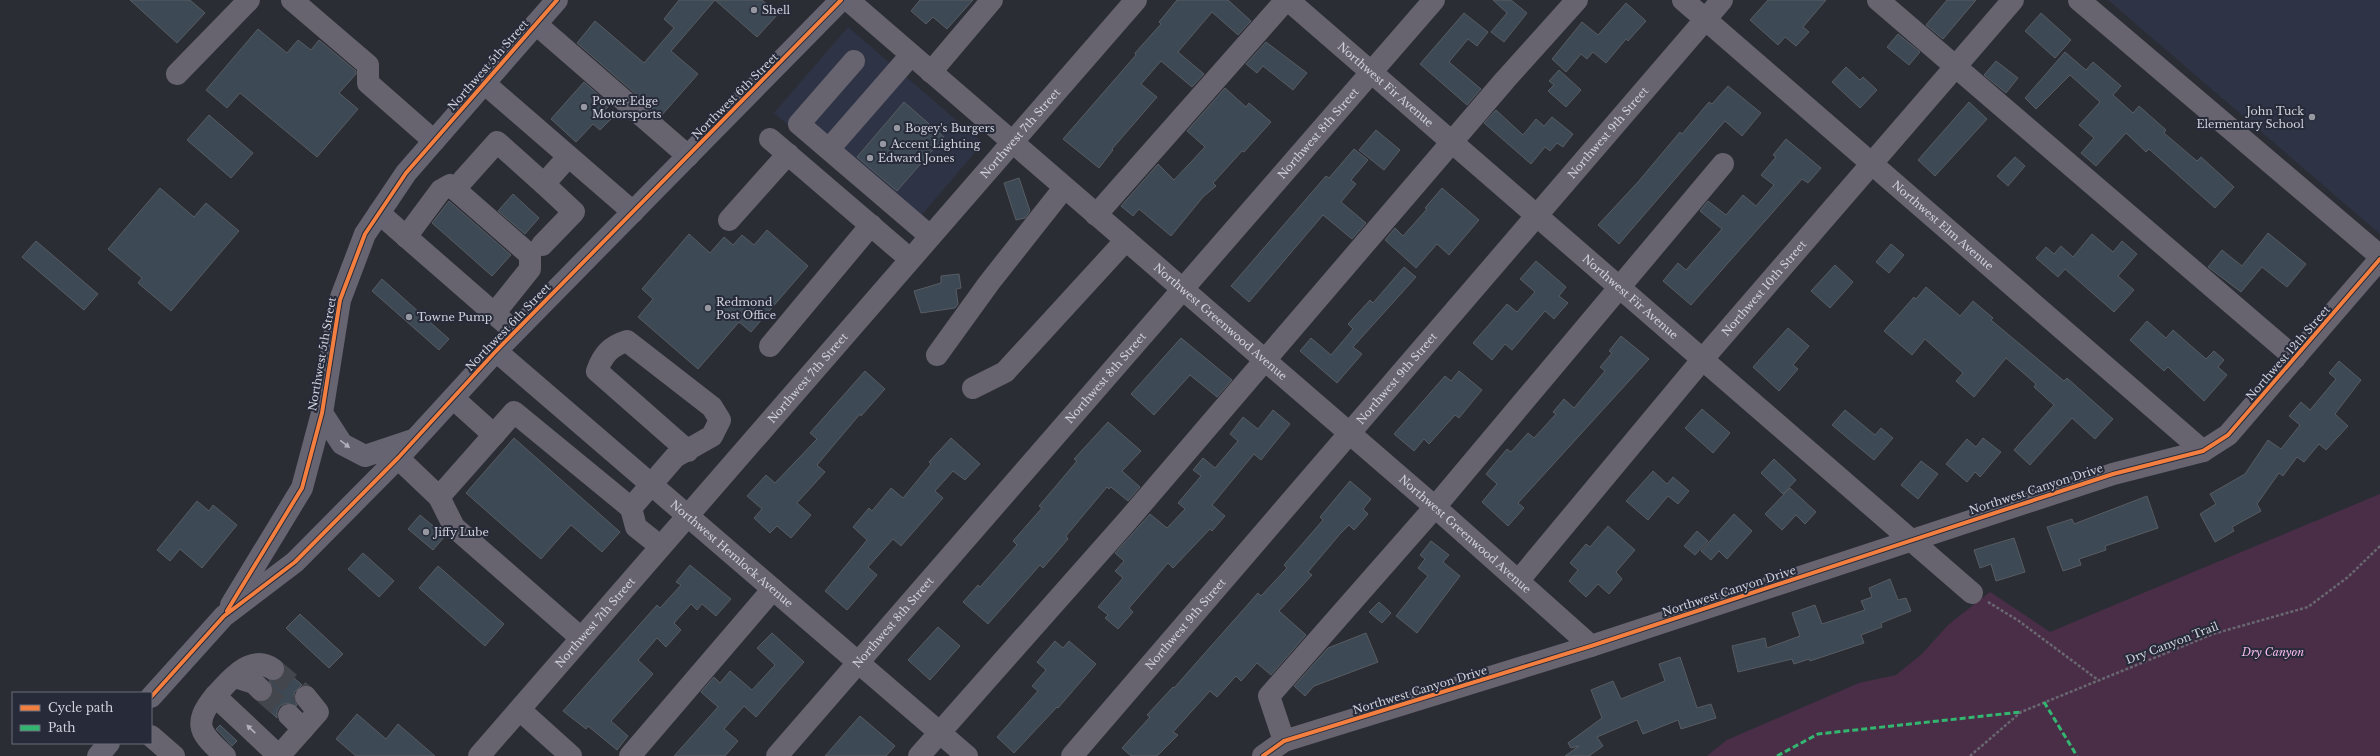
<svg xmlns="http://www.w3.org/2000/svg" width="2380" height="756" font-family="'Libre Baskerville',serif">
<rect width="100%" height="100%" fill="#2b2d35"/>
<!-- built -->
<path fill="#2e3345" d="M2108,0H2380V234Z
M848,27L983,143L909,230L774,113Z"/>
<!-- green -->
<path fill="#4a2e48" d="M2380,494V756H1707L1727,740L1859,683L1896,675L1922,654L1948,625L1990,592L2050,632Z"/>
<!-- building -->
<path fill="#3d4955" stroke="#585c62" d="M130,0H190L205,13L177,43Z
M679,0H715L671,51L698,74L661,116L577,43L595,21L644,63L674,28L664,19Z
M715,0H762L778,14L757,37Z
M920,0H973L947,29L933,17L926,24L911,11Z
M1177,0H1228L1251,21L1238,35L1212,12L1178,52L1204,74L1192,87L1161,61L1141,84L1157,97L1112,149L1113,150L1099,168L1063,139L1136,55L1135,53L1161,24L1159,22Z
M1493,0H1511L1527,13L1504,42L1491,32L1507,13Z
M1768,0H1826L1803,27L1809,32L1796,46L1785,37L1778,45L1750,20Z
M1947,0H1976L1943,39L1926,25Z
M1626,3L1646,21L1628,41L1626,39L1606,63L1593,52L1587,59L1581,54L1566,72L1552,59L1582,22L1598,35Z
M1464,13L1488,32L1477,46L1468,39L1449,62L1481,89L1467,105L1420,64Z
M2041,13L2071,40L2055,58L2025,31Z
M258,29L287,53L298,40L311,50L319,40L356,71V74L339,93L358,109L317,157L240,93L227,108L206,90Z
M1898,34L1920,52L1909,65L1887,47Z
M1266,42L1307,73L1293,90L1263,66L1257,73L1246,64Z
M2065,52L2086,70L2093,62L2121,86L2113,95L2133,113L2139,106L2166,130L2164,133L2197,161L2201,157L2234,187L2215,208L2149,149L2146,152L2126,133L2096,166L2081,153L2094,138L2079,125L2100,102L2070,75L2036,109L2025,98Z
M1996,61L2018,78L2006,93L1984,75Z
M1846,67L1860,80L1863,77L1877,90L1860,108L1832,82Z
M1559,70L1581,90L1566,107L1548,91L1554,85L1549,81Z
M584,82L610,105L603,112L611,119L600,130L593,124L576,142L551,119Z
M1728,86L1761,113L1742,136L1725,121L1619,244L1598,225L1638,182L1680,132L1682,134L1709,102L1712,104Z
M1225,88L1246,107L1249,103L1271,122L1244,152L1242,151L1213,183L1216,186L1203,197L1171,236L1139,209L1133,216L1121,206L1158,164L1174,180L1205,147L1187,131Z
M904,102L944,137L897,191L857,157Z
M1969,102L1987,119L1935,176L1918,160Z
M1496,110L1523,135L1536,119L1544,126L1552,117L1573,134L1563,147L1557,143L1550,151L1545,147L1531,164L1484,123Z
M209,115L253,153L231,178L187,140Z
M1376,130L1400,150L1384,170L1359,150Z
M1786,139L1821,168L1808,183L1802,179L1691,305L1663,281L1678,263L1686,270L1722,229L1700,211L1708,201L1726,215L1743,195L1756,206L1774,185L1761,175L1776,157L1773,155Z
M1354,149L1368,160L1351,180L1356,184L1341,202L1366,223L1352,239L1323,215L1249,302L1231,286L1326,176L1329,178Z
M2015,157L2025,166L2008,186L1997,176Z
M1019,178L1030,211L1025,218L1016,220L1004,183Z
M160,188L194,217L206,203L239,231L171,311L138,283L142,278L108,249Z
M1442,188L1479,220L1449,255L1437,244L1416,268L1385,240L1395,228L1403,236L1427,209L1425,208Z
M513,194L539,218L525,234L498,211Z
M449,201L511,255L492,276L432,223Z
M767,230L808,266L751,332L739,322L698,369L638,317L653,299L642,289L689,234L710,253L724,237L733,245L742,235L754,245Z
M2268,233L2306,264L2287,287L2262,267L2241,292L2208,267L2222,250L2242,266Z
M2092,234L2113,252L2122,241L2137,254L2118,276L2134,290L2114,312L2065,269L2058,277L2036,258L2046,247L2054,254L2061,246L2073,257Z
M36,241L98,294L84,310L22,257Z
M1891,244L1904,255L1889,273L1876,262Z
M1536,261L1566,287L1559,296L1568,303L1554,319L1545,311L1512,350L1505,344L1492,360L1473,343L1507,304L1517,312L1535,292L1520,279Z
M1835,265L1853,282L1830,308L1811,291Z
M1404,267L1416,277L1353,347L1362,354L1337,383L1300,351L1311,338L1331,355L1353,329L1348,324L1370,300L1373,303Z
M959,274L961,288L956,289L958,304L955,308L921,313L914,291L941,283V276Z
M382,279L449,339L439,350L372,291Z
M1926,287L1960,316L1973,301L1993,318L1991,320L2064,381L2067,378L2113,419L2095,439L2072,418L2030,465L2014,450L2054,405L2034,387L2036,384L2006,358L1974,397L1956,381L1963,373L1925,339L1912,355L1884,331L1914,297L1916,299Z
M2147,321L2166,338L2173,330L2206,359L2214,351L2224,360L2218,367L2227,375L2204,401L2168,367L2164,371L2130,340Z
M1788,328L1809,346L1793,365L1798,369L1779,391L1753,367Z
M1621,336L1649,359L1518,503L1524,508L1508,526L1482,502L1497,484L1486,474L1507,449L1511,452L1528,433L1534,438L1556,414L1553,412L1564,399L1574,408L1605,371L1600,367L1612,353L1609,351Z
M1181,338L1232,380L1217,397L1190,375L1154,415L1131,394Z
M2339,361L2361,380L2335,414L2348,426L2326,450L2319,444L2304,462L2297,457L2283,476L2279,473L2257,504L2261,511L2232,527L2234,531L2215,542L2200,514L2216,504L2210,494L2245,474L2268,440L2281,449L2300,425L2289,416L2301,402L2310,410L2336,379L2329,373Z
M865,371L885,389L861,416L860,414L817,465L825,472L797,503L811,515L791,538L777,526L770,533L754,518L762,509L747,496L766,475L775,483L817,439L810,433Z
M1459,371L1482,390L1459,418L1455,415L1429,444L1424,439L1414,451L1394,434L1445,376L1451,381Z
M1702,409L1730,433L1713,453L1685,428Z
M1273,410L1290,424L1261,460L1254,454L1212,505L1225,516L1212,531L1210,529L1173,568L1168,563L1129,608L1133,612L1118,629L1105,618L1108,615L1098,607L1123,578L1115,571L1124,561L1115,553L1150,514L1167,528L1185,509L1178,503L1201,476L1193,470L1203,458L1215,468L1238,441L1230,434L1243,417L1258,429Z
M1845,410L1875,435L1881,428L1893,438L1874,460L1832,425Z
M1108,422L1141,451L1122,471L1140,487L1128,501L1111,487L1109,489L1107,487L1066,536L1068,539L1043,568L1040,565L988,624L963,602L978,585L980,587L1017,545L1013,541L1042,508L1039,506L1077,461L1074,459Z
M514,438L620,532L602,552L571,525L541,559L466,493Z
M951,438L980,464L965,480L953,471L935,491L943,498L901,546L893,539L868,567L877,575L847,610L825,591L867,540L853,527L869,508L872,511L891,488L903,498L931,464L929,462Z
M1983,438L2001,452L1980,477L1975,472L1967,482L1946,464L1967,439L1976,447Z
M1774,459L1796,480L1783,494L1761,473Z
M1921,461L1938,474L1918,499L1901,485Z
M1653,471L1667,484L1673,477L1689,491L1678,504L1668,496L1648,520L1626,501Z
M1350,481L1371,499L1363,509L1368,514L1354,530L1349,525L1340,534L1308,572L1312,575L1279,611L1306,635L1271,675L1257,663L1241,681L1236,676L1217,697L1210,691L1173,732L1178,735L1157,756H1131L1122,748L1150,717L1147,715L1173,687L1174,688L1258,593L1261,596L1287,568L1284,565L1323,520L1320,517Z
M1790,488L1816,512L1805,524L1796,515L1782,530L1765,514Z
M2147,496L2158,528L2105,546L2106,550L2079,559L2081,565L2063,571L2047,527L2072,519L2074,524Z
M197,501L209,511L213,505L237,525L202,568L180,549L170,561L157,550Z
M1734,514L1752,531L1727,559L1719,551L1711,560L1701,551Z
M420,515L445,536L433,550L408,529Z
M1608,526L1635,550L1616,572L1622,579L1609,594L1598,584L1586,597L1569,581L1578,570L1570,563L1586,544L1590,547Z
M1697,531L1708,541L1695,555L1684,546Z
M2014,538L2025,572L1996,581L1991,564L1980,568L1974,550Z
M1431,541L1449,555L1443,562L1460,576L1417,633L1396,616L1428,576L1418,568L1425,559L1420,555Z
M363,553L394,581L379,597L348,569Z
M690,565L731,599L716,616L702,604L697,610L691,604L674,623L681,630L666,647L657,638L638,660L653,674L611,721L628,736L617,750L588,726L586,729L563,711L657,605L660,608L681,585L676,582Z
M438,566L504,624L485,646L419,588Z
M1890,579L1898,600L1906,598L1911,611L1881,623L1882,627L1861,635L1864,643L1810,661L1809,659L1794,664L1792,659L1738,672L1732,646L1765,638L1767,648L1800,636L1792,613L1815,605L1822,624L1865,610L1861,601L1872,597L1869,588Z
M1379,602L1391,613L1382,623L1369,612Z
M300,614L343,654L329,668L286,628Z
M938,627L960,646L930,680L908,660Z
M772,633L804,662L756,717L744,706L724,729L738,741L725,756H674L718,707L701,692L714,677L720,683L730,671L752,690L775,665L757,648Z
M1366,633L1378,662L1314,686L1305,696L1294,686L1328,648Z
M1055,641L1063,648L1069,641L1096,664L1058,708L1057,707L1014,753L997,737L1038,691L1032,686L1046,670L1037,662Z
M1680,657L1697,708L1711,704L1716,718L1681,729L1678,720L1643,734L1637,720L1597,737L1603,746L1589,756H1565L1579,746L1571,748L1568,743L1602,718L1591,690L1613,681L1621,699L1665,681L1659,664Z
M285,670L302,685L294,693V699L297,706L286,703L280,706L277,711V718L260,702L270,699L273,687L269,681L280,679Z
M357,714L386,739L398,724L435,756H356L336,739Z
M860,716L895,746L886,756H825Z
M220,725L237,741L232,746L216,729Z"/>
<g fill="none" stroke-linecap="round" stroke-linejoin="round">
<!-- minor-tunnel -->
<path stroke="#44464e" stroke-width="22" stroke-dasharray="22 11" stroke-linecap="butt" d="M273,669L306,697
M261,690L289,715"/>
<!-- path -->
<path stroke="#696770" stroke-width="2.5" stroke-dasharray="3 2" stroke-linecap="butt" d="M1988,602L2019,621L2098,680
M1970,756L2021,712L2213,634L2308,607L2348,577L2380,546"/>
<!-- minor -->
<g stroke="#676470" stroke-width="22">
<path d="M292,0L368,65V83L434,141"/>
<path id="s1" d="M848,0L1435,507L1591,646"/>
<path id="s2" d="M1288,0L1972,593"/>
<path id="s3" d="M1683,0L2203,451"/>
<path d="M1878,0L2295,358"/>
<path d="M2079,0L2380,256"/>
<path d="M536,24L688,156"/>
<path d="M854,61L799,124L930,236"/>
<path d="M931,72L992,0"/>
<path d="M177,74L249,0"/>
<path d="M484,83L633,212"/>
<path d="M770,139L910,259"/>
<path d="M829,149L911,55"/>
<path d="M463,180L497,142L544,184L568,157"/>
<path d="M379,213L505,323"/>
<path d="M1096,215L1286,0"/>
<path d="M729,220L788,154"/>
<path d="M406,237L441,190L450,185L530,255V269L494,314"/>
<path d="M542,245L574,212L544,184"/>
<path d="M770,346L871,225"/>
<path id="s4" d="M496,351L967,756"/>
<path d="M937,355L989,283L1064,188"/>
<path d="M973,388L1005,372L1126,240"/>
<path d="M453,398L494,435"/>
<path d="M398,458L439,497L514,412L631,508L675,457L712,436L720,420L712,407L627,341C611,346 603,354 597,371L688,451"/>
<path d="M439,497L454,527L581,638"/>
<path d="M631,508L636,527L660,546"/>
<path id="s5" d="M1519,580L1702,360L2013,0"/>
<path d="M235,677L254,683L261,690"/>
<path d="M215,696C229,681 250,653 273,669"/>
<path d="M520,710L571,756"/>
<path d="M289,715L303,729"/>
<path d="M151,736L174,756"/>
<path d="M1284,741L1269,696L1435,507L1723,164"/>
<path d="M225,756C201,734 191,725 215,696L279,756"/>
<path d="M279,756L318,712L306,697"/>
<path id="s6" d="M479,756L1136,0"/>
<path d="M630,756L773,589"/>
<path id="s7" d="M777,756L1434,0"/>
<path d="M919,756L1128,520L1505,80L1577,0"/>
<path id="s8" d="M1072,756L1722,0"/>
<path d="M1263,756L1284,741L1591,646L2113,474L2203,451L2228,435L2380,259"/>
</g>
<!-- major -->
<path stroke="#676471" stroke-width="22" d="M322,413L342,444L365,456L413,440
M231,605L302,488L322,413L340,300L365,234L406,173L557,0
M151,697L224,616L295,562L398,458L496,351L841,0
M98,756L109,743"/>
<!-- quiet -->
<path stroke="#33b770" stroke-width="3" stroke-dasharray="6 3" stroke-linecap="butt" d="M2044,702L2077,756
M1777,756L1818,734L2021,712"/>
<defs>
<path id="cycleway" d="M227,611L302,488L322,413L340,300L365,234L406,173L557,0
M151,697L224,616L295,562L398,458L496,351L841,0
M1263,756L1284,741L1591,646L2113,474L2203,451L2228,435L2380,259"/>
</defs>
<!-- cycleway casing -->
<use href="#cycleway" stroke="#272b39" stroke-width="6"/>
<!-- cycleway -->
<use href="#cycleway" stroke="#f27e40" stroke-width="4"/>
</g>
<!-- one-way arrows -->
<defs><path id="oneway-solid" d="M-6-.8H1V-3.2L6.5 0L1 3.2V.8H-6Z"/></defs>
<g fill="#b0b0bb">
<use href="#oneway-solid" transform="translate(345 444) rotate(37)"/>
<use href="#oneway-solid" transform="translate(251 729) rotate(-137)"/>
</g>
<!-- markers -->
<g fill="#9698a1" stroke="#272b39" stroke-width="1.5">
<circle cx="754" cy="10" r="4"/>
<circle cx="584" cy="107" r="4"/>
<circle cx="2312" cy="117" r="4"/>
<circle cx="897" cy="128" r="4"/>
<circle cx="883" cy="144" r="4"/>
<circle cx="870" cy="158" r="4"/>
<circle cx="708" cy="308" r="4"/>
<circle cx="409" cy="317" r="4"/>
<circle cx="426" cy="532" r="4"/>
</g>
<g text-anchor="middle" dominant-baseline="central" stroke-width="4" stroke-linejoin="round" paint-order="stroke">
<!-- poi labels -->
<g font-size="11" fill="#cfd1db" stroke="#272b39" text-anchor="start">
<text x="762" y="10">Shell</text>
<text x="592" y="101">Power Edge<tspan x="592" dy="13">Motorsports</tspan></text>
<text x="2304" y="111" text-anchor="end">John Tuck<tspan x="2304" dy="13">Elementary School</tspan></text>
<text x="905" y="128">Bogey's Burgers</text>
<text x="891" y="144">Accent Lighting</text>
<text x="878" y="158">Edward Jones</text>
<text x="716" y="302">Redmond<tspan x="716" dy="13">Post Office</tspan></text>
<text x="417" y="317">Towne Pump</text>
<text x="434" y="532">Jiffy Lube</text>
</g>
<!-- street labels -->
<g font-size="11" fill="#cfd1db" stroke="#272b39">
<text transform="translate(488 65) rotate(-49)">Northwest 5th Street</text>
<text stroke="none"><textPath href="#s2" startOffset="129">Northwest Fir Avenue</textPath></text>
<text transform="translate(735 96) rotate(-45)">Northwest 6th Street</text>
<text stroke="none"><textPath href="#s8" startOffset="822">Northwest 9th Street</textPath></text>
<text stroke="none"><textPath href="#s6" startOffset="825">Northwest 7th Street</textPath></text>
<text stroke="none"><textPath href="#s7" startOffset="825">Northwest 8th Street</textPath></text>
<text stroke="none"><textPath href="#s3" startOffset="344">Northwest Elm Avenue</textPath></text>
<text stroke="none"><textPath href="#s5" startOffset="381">Northwest 10th Street</textPath></text>
<text stroke="none"><textPath href="#s2" startOffset="453">Northwest Fir Avenue</textPath></text>
<text stroke="none"><textPath href="#s1" startOffset="492">Northwest Greenwood Avenue</textPath></text>
<text transform="translate(508 327) rotate(-46)">Northwest 6th Street</text>
<text transform="translate(2288 353) rotate(-49)">Northwest 12th Street</text>
<text transform="translate(322 354) rotate(-80)">Northwest 5th Street</text>
<text stroke="none"><textPath href="#s6" startOffset="501">Northwest 7th Street</textPath></text>
<text stroke="none"><textPath href="#s7" startOffset="501">Northwest 8th Street</textPath></text>
<text stroke="none"><textPath href="#s8" startOffset="498">Northwest 9th Street</textPath></text>
<text transform="translate(2036 489) rotate(-18)">Northwest Canyon Drive</text>
<text stroke="none"><textPath href="#s1" startOffset="816">Northwest Greenwood Avenue</textPath></text>
<text stroke="none"><textPath href="#s4" startOffset="311">Northwest Hemlock Avenue</textPath></text>
<text transform="translate(1729 591) rotate(-18)">Northwest Canyon Drive</text>
<text stroke="none"><textPath href="#s6" startOffset="177">Northwest 7th Street</textPath></text>
<text stroke="none"><textPath href="#s7" startOffset="177">Northwest 8th Street</textPath></text>
<text stroke="none"><textPath href="#s8" startOffset="174">Northwest 9th Street</textPath></text>
<text transform="translate(2172 643) rotate(-21)">Dry Canyon Trail</text>
<text transform="translate(1420 690) rotate(-17)">Northwest Canyon Drive</text>
</g>
<!-- park labels -->
<g font-size="11" font-style="italic" fill="#f7bbf0" stroke="#272b39">
<text x="2273" y="652">Dry Canyon</text>
</g>
</g>
<!-- legend -->
<rect x="12" y="692" width="140" height="52" fill="#272b39" stroke="#6a6d7a"/>
<rect x="20" y="705" width="20" height="6" fill="#f27e40" stroke="#6a6d7a"/>
<text x="48" y="712" font-size="12" fill="#cfd1db">Cycle path</text>
<rect x="20" y="725" width="20" height="6" fill="#33b770" stroke="#6a6d7a"/>
<text x="48" y="732" font-size="12" fill="#cfd1db">Path</text>
</svg>
